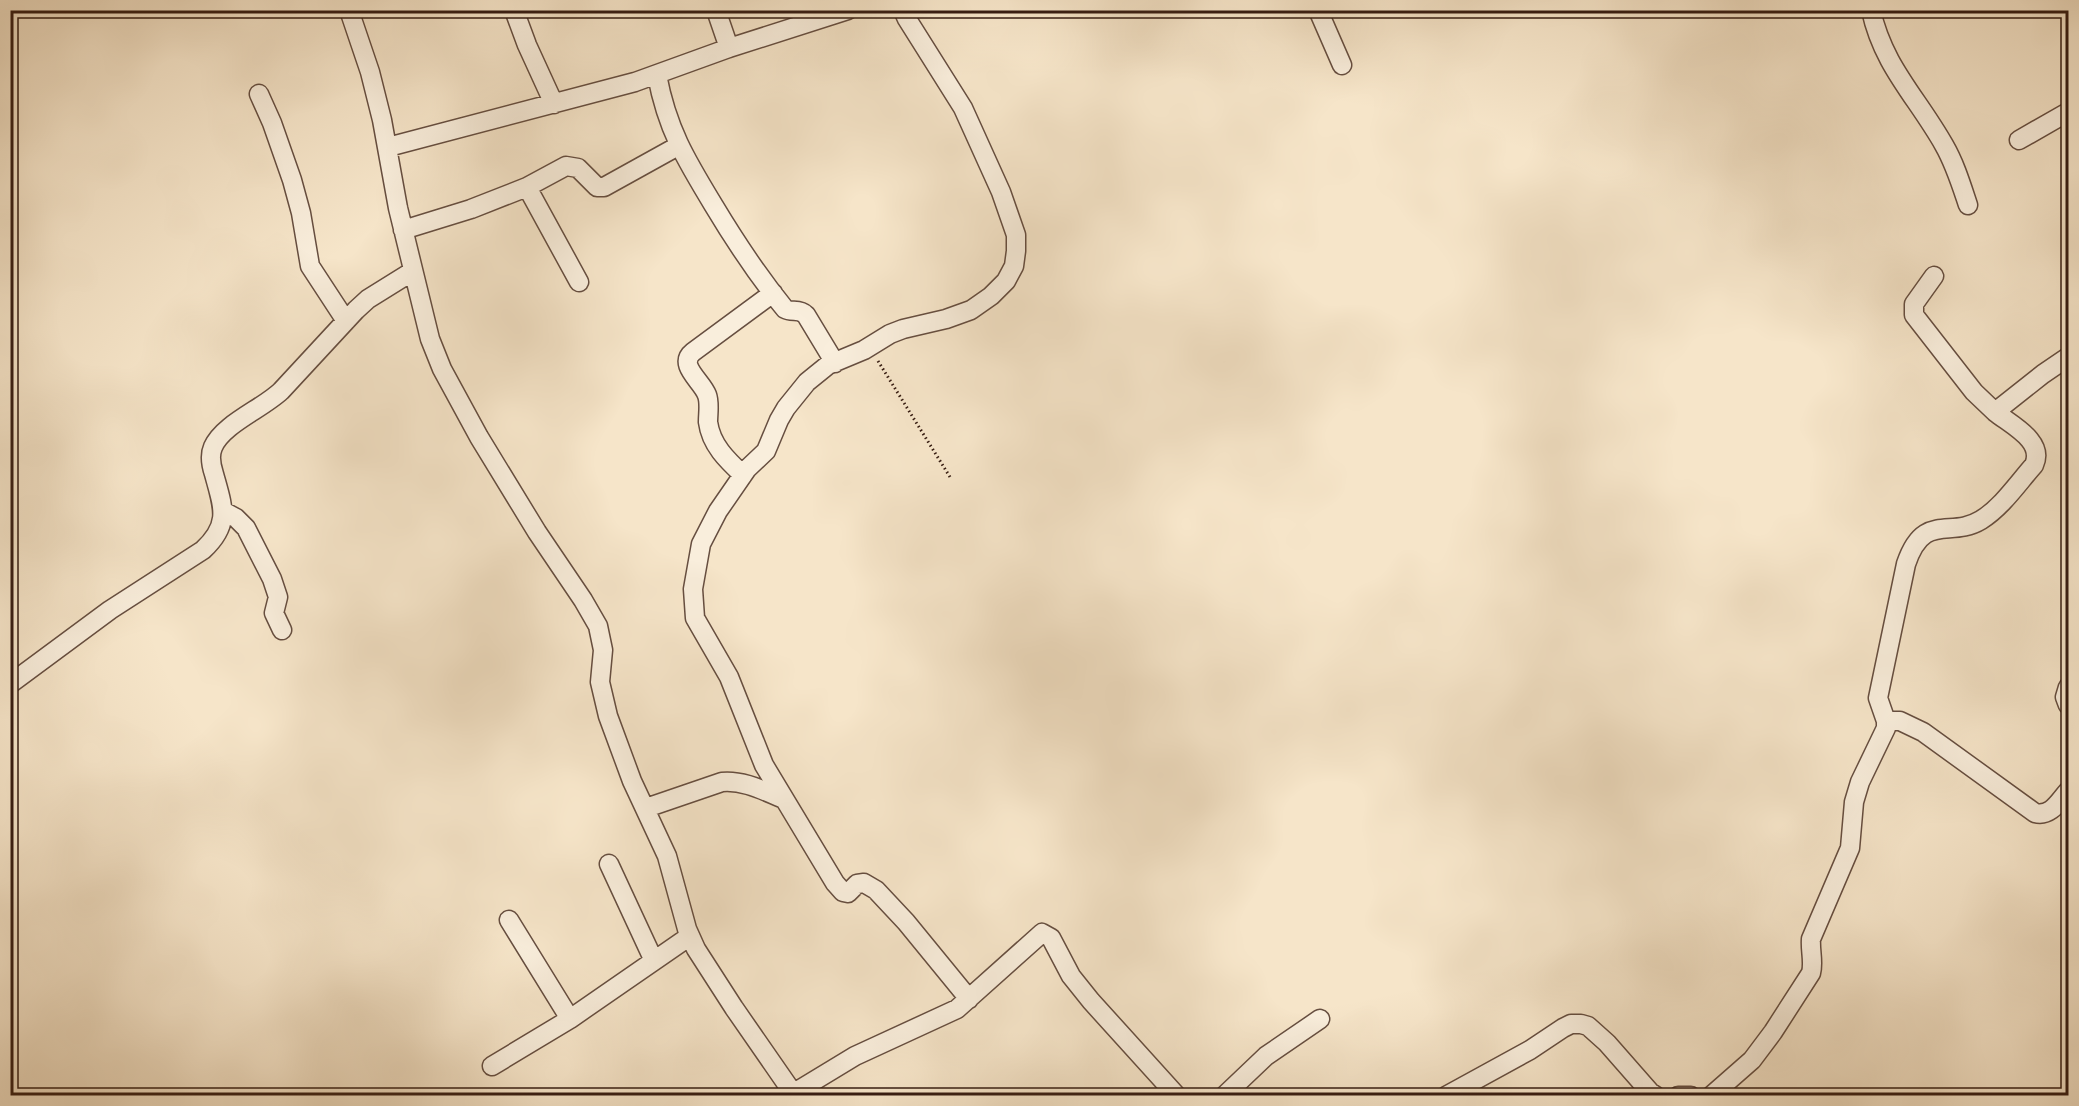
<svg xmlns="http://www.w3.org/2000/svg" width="2079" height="1106" font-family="Alegreya,serif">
<rect width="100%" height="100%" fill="#f6e5c9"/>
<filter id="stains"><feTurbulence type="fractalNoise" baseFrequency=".00333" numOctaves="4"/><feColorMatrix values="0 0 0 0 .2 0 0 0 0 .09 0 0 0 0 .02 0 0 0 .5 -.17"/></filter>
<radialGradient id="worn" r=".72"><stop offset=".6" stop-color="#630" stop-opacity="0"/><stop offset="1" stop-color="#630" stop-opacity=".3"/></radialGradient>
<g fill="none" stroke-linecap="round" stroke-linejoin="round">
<defs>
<path id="minor" d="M349,10L370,72L382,120L398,208L430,339L442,369L479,437L537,532L583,600L598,626L603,650L600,682L608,716L632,781L667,856L687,929L696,949L734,1008L795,1096
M514,10L527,45L554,104
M716,10L729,48
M903,10L907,19L963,108L1001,192L1016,235V251L1014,266L1006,281L991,296L971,310L946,319L903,329L890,334L864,350L828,365L807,382L786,408L779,420L766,451L747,469L718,511L701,544L693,589L695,618L729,677L764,765L835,883L843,892L848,893L857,884L864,883L876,890L906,922L969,999
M1318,10L1342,65
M1871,10C1883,66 1917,97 1944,145C1955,164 1961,184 1968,205
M657,75C667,129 686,160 714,206C735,241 759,277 785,309C792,313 799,308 806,315L835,363
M259,94L272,123L292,180L301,213L310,266L346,321
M2019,140L2068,112
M388,147L635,82L729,48L848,10
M527,187L579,282
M403,230L471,209L527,187L566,166L578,168L597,187H604L678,146
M1934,276L1914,304V315L1974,392L1995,412
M743,475C727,460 711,445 708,422C708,413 710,403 707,395C702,381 677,365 693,352L773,293
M223,511L236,518L246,528L272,579L278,597L274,613L282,630
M10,684L110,610L203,550C231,524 223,507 214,474C211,465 209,456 213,447C223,424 262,409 281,391L356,310L368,299L413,271
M2068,687L2065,697L2068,705
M1886,721H1900L1923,732L2035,813C2051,817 2059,801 2068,791
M646,808L722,782C744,780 764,791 784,799
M609,864L654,961
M509,920L570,1019
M492,1066L570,1019L690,936
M794,1093L855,1056L957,1009L1042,933L1051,938L1071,976L1091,1001L1177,1096
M1224,1096L1266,1056L1320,1019
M1446,1096L1530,1050L1563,1028L1571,1024H1581L1588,1026L1607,1043L1650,1092L1656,1096
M1678,1096H1691
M1711,1096L1752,1060L1773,1032L1811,973C1814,962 1810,951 1811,939L1850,848L1854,802L1860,782L1886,728V721L1878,698L1906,564C1924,511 1950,539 1981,520C2002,507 2018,483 2034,465C2045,441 2011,425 1995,412L2043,374L2068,357"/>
</defs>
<!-- minor casing -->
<use href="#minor" stroke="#664e40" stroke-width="21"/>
<!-- path -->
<path stroke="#361c12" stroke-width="3" stroke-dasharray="1.5 3" stroke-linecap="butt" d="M878,361L950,477"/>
<!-- minor -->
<use href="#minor" stroke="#f9eedc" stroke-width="18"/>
</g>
<!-- margin -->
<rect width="2079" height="1106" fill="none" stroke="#f6e5c9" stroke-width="36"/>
<rect x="12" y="12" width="2055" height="1082" fill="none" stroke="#361c12" stroke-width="3"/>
<rect x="18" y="18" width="2043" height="1070" fill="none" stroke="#361c12" stroke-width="1.5"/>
<rect width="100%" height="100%" filter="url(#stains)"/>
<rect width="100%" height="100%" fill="url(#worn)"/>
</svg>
